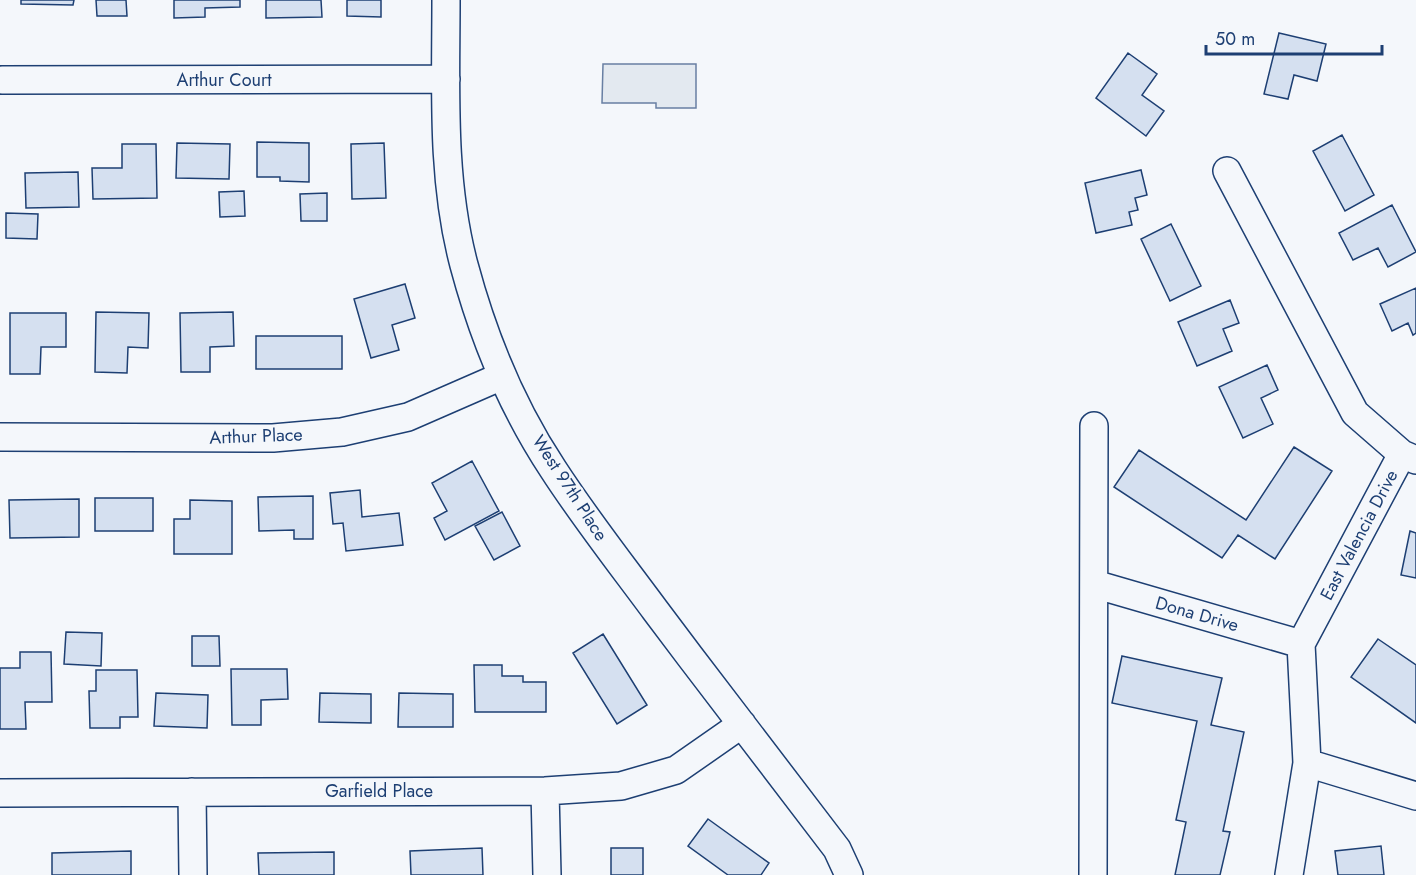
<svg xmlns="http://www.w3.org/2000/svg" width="1416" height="875" font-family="Jost,sans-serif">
<rect width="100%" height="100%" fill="#f4f7fb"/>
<!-- green -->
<path fill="#e3e9f0" stroke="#687fa3" stroke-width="1.5" d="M603,64H696V108H656V103H602Z"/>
<!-- building -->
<path fill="#d5e0f0" stroke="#1d3f73" stroke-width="1.5" d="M21,0H74L73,5L21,4Z
M96,0H126L127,16H97Z
M174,0H240V7L205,8V17L174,18Z
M266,0H321L322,17L266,18Z
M347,0H381V17L347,16Z
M1279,33L1326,44L1317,81L1294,75L1288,99L1264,94Z
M1128,53L1157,74L1142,95L1164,111L1146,136L1096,98Z
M1342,135L1374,195L1345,211L1313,151Z
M257,142L309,143V182L280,181V177H257Z
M177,143L230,144L229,179L176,178Z
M384,143L386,198L352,199L351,144Z
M122,144H156L157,198L93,199L92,168H122Z
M1141,170L1147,195L1135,198L1138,210L1129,212L1132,225L1096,233L1085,183Z
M78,172L79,207L26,208L25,173Z
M244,191L245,216L220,217L219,192Z
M327,193V221H301L300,194Z
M1392,205L1416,252L1388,267L1378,248L1353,260L1339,233Z
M6,213L38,214L37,239L6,238Z
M1171,224L1201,286L1170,301L1141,239Z
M405,284L415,318L392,325L399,350L371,358L354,299Z
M1416,288V333L1413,335L1408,323L1392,331L1380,304Z
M1230,300L1239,323L1223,329L1232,351L1197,366L1178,322Z
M96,312L149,313L148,348L128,347L127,373L95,372Z
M233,312L234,346L210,347V372H181L180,313Z
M10,313H66V347H41L40,374H10Z
M256,336H342V369H256Z
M1267,365L1278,390L1261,398L1273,424L1243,438L1219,387Z
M1294,447L1332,471L1275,559L1238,535L1222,558L1114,487L1139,450L1246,520Z
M472,461L499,511L445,540L434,518L447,511L432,483Z
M360,490L362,517L399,513L403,545L346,551L343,523L333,524L330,493Z
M313,496V539H294V530L259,531L258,497Z
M95,498H153V531H95Z
M79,499V537L10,538L9,500Z
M190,500L232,501V554H174V519H190Z
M502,512L520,546L494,560L475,526Z
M1410,531L1416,533V578L1401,575Z
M66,632L102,633L101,666L64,664Z
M603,634L647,705L617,724L573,653Z
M192,636H219L220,666H192Z
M1378,639L1416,665V723L1351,677Z
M20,652H51L52,702H25L26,729H0V668H20Z
M1122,656L1222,678L1211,725L1244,732L1223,831L1230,832L1220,875H1175L1186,822L1176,820L1197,721L1112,703Z
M474,665H502V676H523V682H546V712H475Z
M231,669H287L288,699L261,700V725H232Z
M96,670H137L138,717H120V728H90L89,691H96Z
M156,693L208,695L207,728L154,726Z
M320,693L371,694V723L319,722Z
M399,693L453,694V727H398Z
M708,819L769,863L761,875H728L688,846Z
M1381,846L1384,875H1338L1335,851Z
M482,848L483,875H411L410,851Z
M611,848H643V875H611Z
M131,851V875H52V853Z
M334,852V875H259L258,853Z"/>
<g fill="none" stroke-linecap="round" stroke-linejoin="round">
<defs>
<path id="minor" d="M446,0C446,88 441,179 464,265C483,336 512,407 553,469C584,517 621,564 655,610C715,690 776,769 837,849L849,875
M2,80L446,79
M1227,171L1355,413L1402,454L1416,460
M0,437L273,438L342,432L408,417L502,376
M1094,584L1301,644
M1307,763L1416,796
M545,791L547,875
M192,792L193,875
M0,793L545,791L621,786L676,770L742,724
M1093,875L1094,426
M1289,875L1307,763L1301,644L1402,454"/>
</defs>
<!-- minor casing -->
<use href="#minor" stroke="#1d3f73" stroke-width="30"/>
<!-- minor -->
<use href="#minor" stroke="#f4f7fb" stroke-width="27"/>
</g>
<g text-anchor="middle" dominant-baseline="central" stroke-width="4.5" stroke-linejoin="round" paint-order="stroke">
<!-- street labels -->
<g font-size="18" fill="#1d3f73" stroke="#f4f7fb">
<text x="224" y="80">Arthur Court</text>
<text transform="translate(256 436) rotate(-2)">Arthur Place</text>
<text transform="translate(570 488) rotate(57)">West 97th Place</text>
<text transform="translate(1359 535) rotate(-62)">East Valencia Drive</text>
<text transform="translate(1197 614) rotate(16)">Dona Drive</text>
<text x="379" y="791">Garfield Place</text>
</g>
</g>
<!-- scale -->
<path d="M1206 45v9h176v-9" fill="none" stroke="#1d3f73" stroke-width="3"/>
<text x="1215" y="45" font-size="18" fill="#1d3f73" stroke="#f4f7fb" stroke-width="4.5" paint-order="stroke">50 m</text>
</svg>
